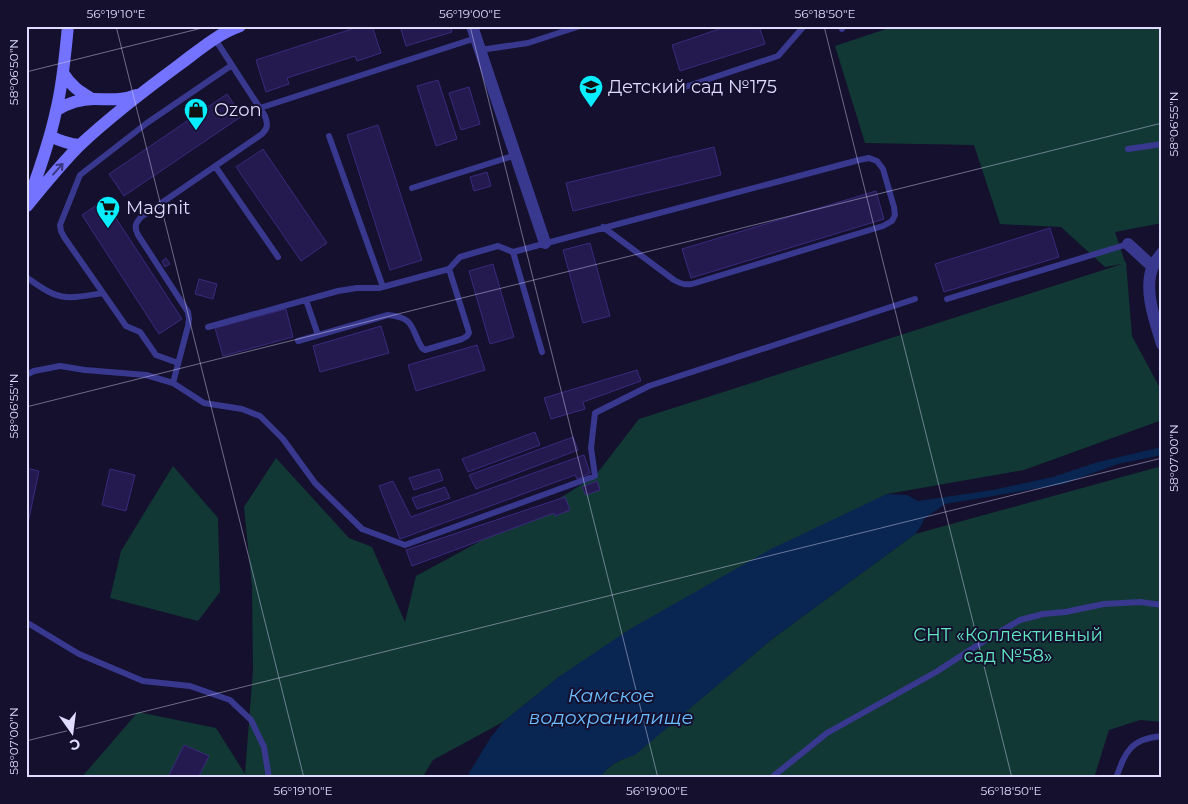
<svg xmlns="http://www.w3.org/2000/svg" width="1188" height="804" font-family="Montserrat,sans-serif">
<rect width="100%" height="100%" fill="#14102d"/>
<!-- green -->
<path fill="#123835" d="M895,26H1162V223L1115,232L1125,262H1126L1132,336L1162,392V420L1024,470L887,494L560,676L503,722L433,760L422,778H198L208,756L184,745L169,775L165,778H81L138,712L216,728L245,774L253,670L252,587L244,507L276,458L349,538L372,547L405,622L416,576L560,498L595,476L639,419L1122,264L1105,267L1061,227L1000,224L974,145L865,143L835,46Z
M173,466L218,518L220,592L198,621L110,598L121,551Z
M1162,466V722L1140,720L1109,730L1094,778H600C608,764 621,760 635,754L772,639L915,534Z"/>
<!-- water -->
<path fill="#092653" d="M1162,447V455L1118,464L1063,484L945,504L924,519L921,526L915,534L772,639L635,755C620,760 608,764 600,778H466L491,737L503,722L560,676L630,629L771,549L887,494L907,495L918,501L993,490L1053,477L1098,462Z"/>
<!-- building -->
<path fill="#241a4f" stroke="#392b7d" d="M361,26H372L381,53L357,61L355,56L287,78L289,84L266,92L256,60Z
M400,26H450L452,32L406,46Z
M728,26H759L765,44L680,71L672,45Z
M438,80L457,139L436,146L417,86Z
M469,87L480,124L461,130L449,93Z
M227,94L242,116L124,196L109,174Z
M378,125L422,260L390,270L347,135Z
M714,147L721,175L573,211L566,183Z
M263,149L327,243L301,261L236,167Z
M487,172L491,186L474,191L470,177Z
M876,191L884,219L691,278L682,249Z
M104,200L182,319L159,334L82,215Z
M1050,228L1059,257L944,292L935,264Z
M590,243L610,316L583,323L563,250Z
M166,258L170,264L165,267L162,261Z
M493,264L514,337L490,344L469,271Z
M199,279L217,284L213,299L195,294Z
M286,309L293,337L223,356L215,328Z
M381,326L389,353L320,372L313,346Z
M477,345L485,370L416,391L408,365Z
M637,370L641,381L583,402L585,409L551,419L544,398Z
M535,432L540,445L468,472L462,459Z
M573,437L578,450L476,489L469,475Z
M584,455L590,473L577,479L575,475L400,539L379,486L393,481L411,517Z
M26,468L39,471L26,533Z
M110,469L135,475L126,511L102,505Z
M439,469L443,480L414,490L409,478Z
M597,481L600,490L586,495L582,487Z
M445,487L450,498L417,509L412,498Z
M565,497L570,510L555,516L554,513L412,566L406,550Z
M184,745L209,756L198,778H175L169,775Z"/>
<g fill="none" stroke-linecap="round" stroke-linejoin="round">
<!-- lane -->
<path stroke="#39388f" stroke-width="6" d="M841,26L842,29
M480,50L528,43L580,26
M685,87L778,56L804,26
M260,108L476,38
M329,136L383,287
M1128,149L1162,144
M215,166L278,257
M412,188L516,155
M513,252L542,352
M26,277C38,285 51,296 66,297C78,298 91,295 103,293
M947,299L1128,244
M306,300L318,335
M208,327L338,291L357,288H379L449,269L460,257L498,246L513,252L859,160L869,158L877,161L883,169L894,207L895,215L892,221L883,226L692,284C685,285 681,284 674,280L603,227
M298,341L388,315C416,318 410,328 422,348L425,350L462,339L467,336L469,333L468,329L449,269
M178,363L156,355L140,332L126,326L64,237L61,231L60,225L80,175L147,123L232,65
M26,375L34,371L60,366L85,370L146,375L173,383L204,403L242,409L260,416L283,439L315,483L362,529L405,545L595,476L591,448L595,413L649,386L915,299
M173,383L188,326L189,319L188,312L138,235C134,227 135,224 141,217L262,134C268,128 268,124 265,116L215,39
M26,622L79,654L143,681L190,686L230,700L251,720L264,747L269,778
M771,778L827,733L936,672L984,641L1020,620L1043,614L1065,612L1104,604L1140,602L1162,605
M1116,778C1126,751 1130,739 1162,736"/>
<!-- street -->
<path stroke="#39388f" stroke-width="12" d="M472,26L545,243
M1128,244L1153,267
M1162,253C1159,257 1155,262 1153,266C1143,289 1155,321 1162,344"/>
<!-- secondary -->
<path stroke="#7373ff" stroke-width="12" d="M63,73C72,87 79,91 92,99
M57,110C68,103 80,99 94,99C110,99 121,101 136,95
M50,136C60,141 69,144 80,145
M30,196C40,168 50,140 56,111C63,83 65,55 68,26
M27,206C44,185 61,164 80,145C111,116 145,90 179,65C198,51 217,34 240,26"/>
</g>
<!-- one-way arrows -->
<defs><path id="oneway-shaft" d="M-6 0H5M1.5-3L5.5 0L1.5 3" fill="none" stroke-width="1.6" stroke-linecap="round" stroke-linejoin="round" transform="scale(1.25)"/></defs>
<use stroke="#3a3881" href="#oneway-shaft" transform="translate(58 169) rotate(-48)"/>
<!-- ticks -->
<path fill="none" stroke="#dfdcff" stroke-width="1" stroke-opacity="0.45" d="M116,26L304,778M470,26L658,778M824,26L1012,778M26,72L210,26M26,407L1162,123M26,741L1162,458"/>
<!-- icons -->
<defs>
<symbol id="school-pin" viewBox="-11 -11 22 30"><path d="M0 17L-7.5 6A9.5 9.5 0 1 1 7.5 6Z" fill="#08edff" stroke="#14102d"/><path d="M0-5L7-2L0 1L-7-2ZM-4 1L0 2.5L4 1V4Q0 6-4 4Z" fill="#111"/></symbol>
<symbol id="shop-pin" viewBox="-11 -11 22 30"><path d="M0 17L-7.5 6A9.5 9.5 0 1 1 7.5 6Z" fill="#08edff" stroke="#14102d"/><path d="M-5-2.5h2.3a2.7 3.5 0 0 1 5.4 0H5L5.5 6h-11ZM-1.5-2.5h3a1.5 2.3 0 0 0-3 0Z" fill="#111"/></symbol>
<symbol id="supermarket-pin" viewBox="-11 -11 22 30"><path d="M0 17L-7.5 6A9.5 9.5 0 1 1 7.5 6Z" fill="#08edff" stroke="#14102d"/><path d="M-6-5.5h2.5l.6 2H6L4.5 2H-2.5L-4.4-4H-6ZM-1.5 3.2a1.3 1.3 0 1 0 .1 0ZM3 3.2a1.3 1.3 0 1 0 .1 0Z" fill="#111"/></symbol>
</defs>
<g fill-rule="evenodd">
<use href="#school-pin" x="577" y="73" width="28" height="38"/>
<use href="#shop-pin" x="182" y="96" width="28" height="38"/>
<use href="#supermarket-pin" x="94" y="194" width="28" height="38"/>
</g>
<g text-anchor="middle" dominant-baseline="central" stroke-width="4" stroke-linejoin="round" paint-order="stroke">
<!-- poi labels -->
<g font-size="18" fill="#dfdcff" stroke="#14102d" text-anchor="start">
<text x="608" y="87">Детский сад №175</text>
<text x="214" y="110">Ozon</text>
<text x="126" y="208">Magnit</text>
</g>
<!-- park labels -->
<g font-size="18" fill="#5fe8c2" stroke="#14102d">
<text x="1008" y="635">СНТ «Коллективный<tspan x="1008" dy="21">сад №58»</tspan></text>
</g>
<!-- water labels -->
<g font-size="19" font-style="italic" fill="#6abeff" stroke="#14102d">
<text x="611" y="695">Камское<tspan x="611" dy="22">водохранилище</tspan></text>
</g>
</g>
<!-- border -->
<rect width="1188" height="804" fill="none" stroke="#14102d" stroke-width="55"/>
<!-- north arrow -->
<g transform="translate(72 732) rotate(166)" stroke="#14102d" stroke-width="4" paint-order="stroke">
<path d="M0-4L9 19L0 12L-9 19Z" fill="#dfdcff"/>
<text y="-8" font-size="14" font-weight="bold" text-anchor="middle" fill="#dfdcff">С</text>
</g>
<rect x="28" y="28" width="1132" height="748" fill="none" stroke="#dfdcff" stroke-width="2"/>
<g font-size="12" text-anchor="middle" fill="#dfdcff">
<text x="116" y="18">56°19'10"E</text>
<text x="470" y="18">56°19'00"E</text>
<text x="825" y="18">56°18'50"E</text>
<text transform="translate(14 72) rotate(-90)" y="4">58°06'50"N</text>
<text transform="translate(1174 124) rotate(-90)" y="4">58°06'55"N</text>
<text transform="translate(14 406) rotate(-90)" y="4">58°06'55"N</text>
<text transform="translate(1174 458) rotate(-90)" y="4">58°07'00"N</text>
<text transform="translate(14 741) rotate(-90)" y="4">58°07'00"N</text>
<text x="303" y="795">56°19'10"E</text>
<text x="657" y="795">56°19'00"E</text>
<text x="1011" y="795">56°18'50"E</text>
</g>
</svg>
